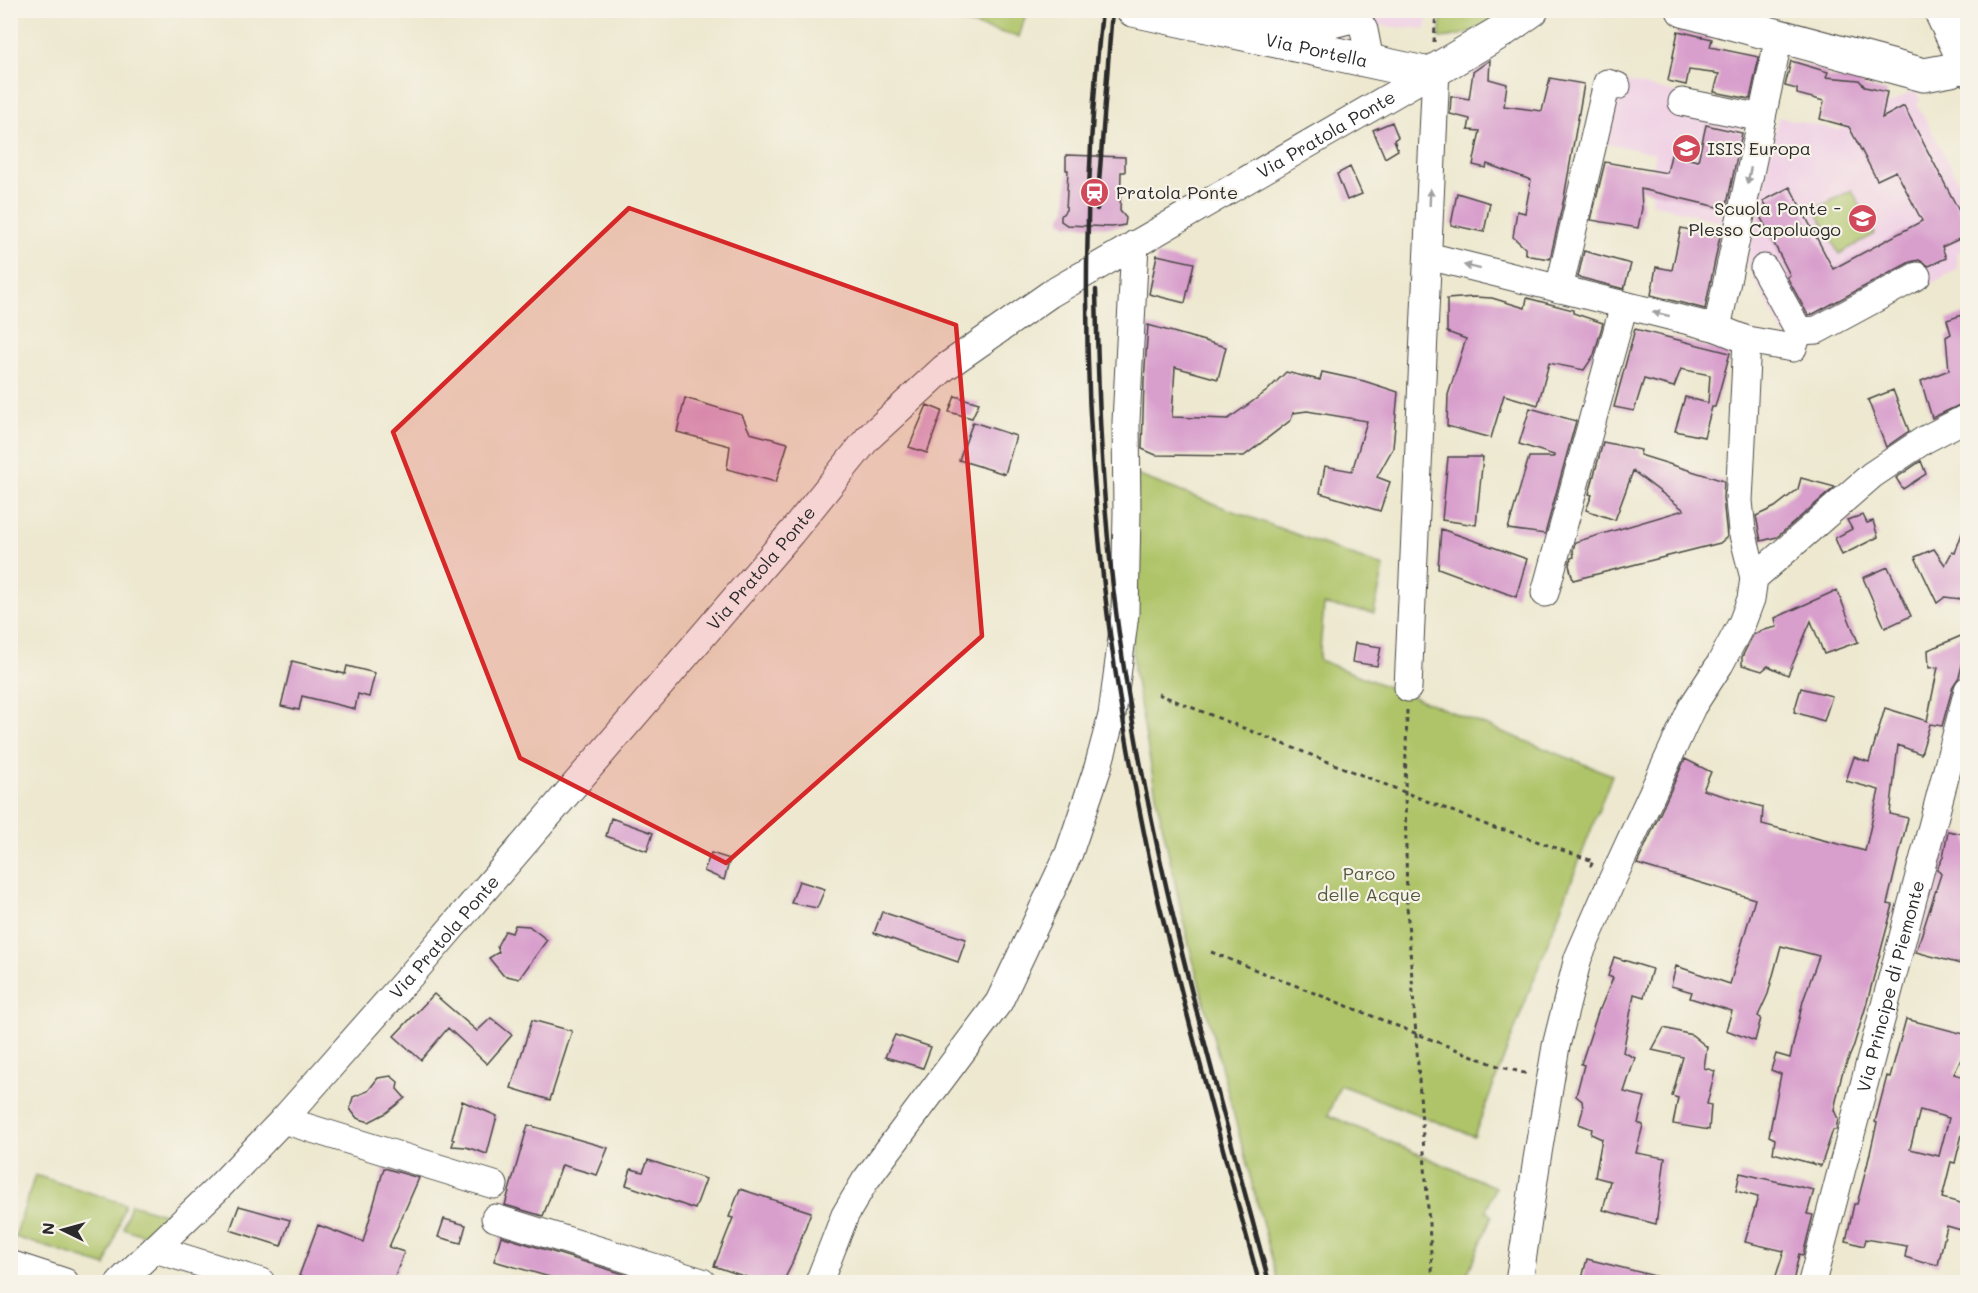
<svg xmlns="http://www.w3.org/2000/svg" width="1978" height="1293" font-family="Mali,sans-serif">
<rect width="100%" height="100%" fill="#f7f3e8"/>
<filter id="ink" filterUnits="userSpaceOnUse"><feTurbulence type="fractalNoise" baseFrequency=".0167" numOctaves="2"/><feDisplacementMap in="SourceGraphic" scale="12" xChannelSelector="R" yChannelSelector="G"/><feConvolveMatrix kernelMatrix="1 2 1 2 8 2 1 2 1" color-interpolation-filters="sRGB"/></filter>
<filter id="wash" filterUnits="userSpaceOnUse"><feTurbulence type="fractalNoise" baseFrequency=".008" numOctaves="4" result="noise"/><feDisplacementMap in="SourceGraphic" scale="24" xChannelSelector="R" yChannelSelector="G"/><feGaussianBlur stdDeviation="1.35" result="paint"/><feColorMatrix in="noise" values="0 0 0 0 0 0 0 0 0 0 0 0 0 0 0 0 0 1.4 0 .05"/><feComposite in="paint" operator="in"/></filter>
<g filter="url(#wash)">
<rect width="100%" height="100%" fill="#ede8cf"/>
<!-- built -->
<path fill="#f0d0e5" d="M1181,11H1428L1426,29L1381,26L1327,41Z
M1619,80L1745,109L1740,132L1746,134L1729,209H1725L1722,222L1651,203L1654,153L1603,143Z
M1915,90L1920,101L1917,104L1962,188L1967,186V247L1957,253L1958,269L1817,344L1783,334L1747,264L1778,117L1839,130Z"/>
<!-- green -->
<path fill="#afc469" stroke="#6d784a" stroke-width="1.5" d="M918,11L1027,10V11L1019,37Z
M1441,11H1508C1484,26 1469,36 1440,38Z
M1852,190L1875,234L1839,254L1815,209Z
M1131,473L1384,567L1374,613L1324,605L1319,660L1612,775L1474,1136L1340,1085L1328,1115L1495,1187L1486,1211L1492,1216L1464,1282H1278L1188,941L1158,806L1134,670L1131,608Z
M35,1175L125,1204L106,1266L15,1237Z
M131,1204L171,1216L148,1237L123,1228Z"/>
<g id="blocks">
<!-- building -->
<path fill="#d89ecc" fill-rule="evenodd" d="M1678,31L1712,39L1710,47L1759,57L1750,99L1714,92L1719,74L1689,70L1686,85L1668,81Z
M1490,60L1489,79L1507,84L1504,106L1542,111L1550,78L1584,84L1564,198L1550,259L1530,256L1525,253V248L1513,237L1517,211L1525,213L1531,180L1487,164L1486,168L1473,165L1480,131L1468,130L1470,119L1450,114L1451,96L1469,99L1473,72Z
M1791,61L1828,72L1826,77L1859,80L1865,87L1887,92L1882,118L1904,106L1968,228V235L1942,247L1946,258L1929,266L1919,260L1910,262L1813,314L1808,315L1787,277L1790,275L1760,216L1770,210L1763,201L1790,187L1833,269L1922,221L1896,171L1877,180L1849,127L1820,119L1824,101L1797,94V89L1785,86Z
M1392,122L1398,137L1394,140L1398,150L1385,158L1373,130Z
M1706,125L1742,133L1726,209L1641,189L1642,208L1638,228L1591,220L1605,162L1667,173L1671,155L1698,161Z
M1066,155L1125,157V172H1121L1120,211L1126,218L1125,225L1112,227L1067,225L1061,221V216L1066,210L1068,170H1066Z
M1350,167L1362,194L1347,200L1337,174Z
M1457,193L1490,203L1484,232L1451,225Z
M1681,228L1720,236L1705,309L1651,295L1656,267L1672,270Z
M1584,251L1631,264L1624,289L1578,277Z
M1157,255L1194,263L1185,303L1149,294Z
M1474,297L1492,298L1525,308L1527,298L1573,310V313L1603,323L1594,355L1584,370L1549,363L1538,405L1504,395L1491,438L1447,426L1448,395L1466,339L1447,332V299Z
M1968,313V401L1932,418L1921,381L1949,370L1946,337L1951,334L1947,320Z
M1148,325L1226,347L1218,379L1175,367L1172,417L1228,419L1267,391L1286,372L1320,380L1322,372L1364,381L1398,392L1393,448L1377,477L1390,482L1380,511L1320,493L1325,466L1352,471L1367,421L1307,411L1293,413L1291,420L1244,456L1156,455L1142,449L1144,381Z
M1635,329L1730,353L1715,407H1712L1704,437L1675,431L1685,397L1708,403L1710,375L1681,369L1674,387L1644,379L1634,411L1614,407Z
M1893,390L1909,431L1886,447L1868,400Z
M955,396L979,403L972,418L949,412Z
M685,398L742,415L750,433L788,443L776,482L727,469L730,446L677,432Z
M927,405L942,411L927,453L909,447Z
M1530,408L1576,421L1545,534L1508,529L1529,457H1554V455L1519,444Z
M973,422L1016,436L1005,474L959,460Z
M1603,442L1641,450L1640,455L1724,481L1723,498L1727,537L1720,543L1573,580L1569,565L1571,558L1574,557L1573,551L1575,542L1684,510L1633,471L1615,520L1586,510L1592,495L1589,494Z
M1448,457H1483L1476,525L1442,520Z
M1921,461L1926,474L1903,489L1896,478Z
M1801,478L1835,487L1777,537L1761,541L1756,516L1775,507L1798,489Z
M1863,515L1867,523L1873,521L1878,537L1842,555L1835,538L1852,529L1847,520Z
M1966,522L1968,600L1945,597L1937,603L1915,557L1934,549L1945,565L1952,552L1955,553Z
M1441,529L1527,559L1516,597L1438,568Z
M1888,567L1911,616L1885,628L1863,578Z
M1837,590L1858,642L1824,654L1811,621L1788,675L1768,666L1762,671L1742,665V657L1753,635L1760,631L1777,627L1775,618Z
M1968,633V643L1959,677L1953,686L1942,726L1930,724L1921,754L1898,745L1890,814L1908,818L1887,904L1893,905L1866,1006L1853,1048L1842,1074L1834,1110L1838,1119L1836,1130H1833L1821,1166L1773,1153L1775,1139L1769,1136L1781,1074L1771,1070L1776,1054L1790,1058L1803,1001L1819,956L1781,946L1768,994L1758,1016L1761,1018L1755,1041L1726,1030L1732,1011L1690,998L1692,992L1671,986L1676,966L1730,984L1755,899L1637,864L1685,759L1711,772L1703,790L1763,807L1762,824L1865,851L1879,790L1846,781L1854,757L1869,762L1885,708L1927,721L1938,667L1929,668L1928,650Z
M1355,643L1381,647L1377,666L1352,662Z
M292,661L345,674L347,666L375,673L369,697L358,694L355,709L302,696L299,710L281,706Z
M1801,688L1832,696L1824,721L1794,712Z
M611,818L653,833L647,851L606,836Z
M1948,831L1968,835V966L1916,952L1941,874L1937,869L1943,857Z
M711,853L730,859L724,880L704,871Z
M799,881L825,889L817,908L791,903Z
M882,912L966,939L958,962L874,933Z
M515,925L529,926L547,940L519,979L503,975L489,958L499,952L497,946L505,931L512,933Z
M1614,957L1652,969L1644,997L1634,994L1623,1052L1635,1058L1624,1092L1645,1097L1638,1123L1643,1125L1636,1153L1665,1158L1656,1224L1603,1210L1610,1181L1595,1177L1602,1139L1591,1134L1592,1129L1579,1124L1583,1109L1582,1101L1576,1096L1584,1065L1581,1064L1599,1009H1600L1613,978L1608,976Z
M434,994L477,1031L491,1018L512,1035L487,1064L448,1028L421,1060L394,1036Z
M1906,1019L1968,1035V1045L1954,1074L1968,1078V1123L1965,1122L1955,1163L1951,1162L1942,1198L1968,1205V1232L1947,1226L1938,1265L1926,1262L1924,1263L1905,1257L1907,1246L1866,1239L1864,1246L1846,1241L1854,1204H1857L1867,1166L1877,1123L1875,1122L1887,1076L1890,1077ZM1920,1110L1949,1118L1939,1156L1910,1149Z
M532,1020L572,1031L550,1100L511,1088Z
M1664,1028L1692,1035L1707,1047L1704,1068L1715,1071L1707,1104L1711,1105L1709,1130L1673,1124L1678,1098L1672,1096L1683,1057L1652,1050Z
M895,1035L931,1047L923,1068L885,1057Z
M391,1076L398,1082L397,1089L405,1098L386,1113L369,1122L357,1118L350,1109L353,1097L368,1091L378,1078Z
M462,1101L497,1116L487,1154L466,1147L452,1146L454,1140L452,1139Z
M528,1125L608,1148L597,1175L562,1165L543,1216L505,1205Z
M648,1160L706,1179L695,1209L626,1185L631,1169L643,1172Z
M384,1168L419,1178L389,1247L404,1252L393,1282H321L299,1276L318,1225L363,1242Z
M1740,1173L1814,1190L1807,1214L1813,1215L1803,1255L1799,1254L1793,1282H1774L1784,1251L1745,1242L1758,1197L1736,1191Z
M740,1189L811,1212L791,1266L783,1282H761L714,1266L733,1218L729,1217Z
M239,1206L290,1220L281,1246L230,1230Z
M444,1219L466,1225L461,1243L438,1237Z
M501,1236L649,1282H567L494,1261Z
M1587,1259L1659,1277V1282H1581Z"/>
</g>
</g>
<g filter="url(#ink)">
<use href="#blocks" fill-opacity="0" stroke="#484744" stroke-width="1.5"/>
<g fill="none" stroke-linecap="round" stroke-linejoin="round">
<defs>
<g id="minor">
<path d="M1235,10L1329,25L1357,18L1353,10"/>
<path d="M1357,18L1364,30L1370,61"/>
<path d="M1682,102L1762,118"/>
<path d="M1428,256L1717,328L1747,340L1739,501L1742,531L1754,578"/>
<path d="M1559,289L1607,83L1617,86"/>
<path d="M1717,328L1779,37"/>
<path d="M1799,331L1817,330L1917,276"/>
<path d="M1747,340L1793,348L1799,331L1764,268"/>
<path d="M1545,593L1624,305"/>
<path d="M1408,688L1436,69"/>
<path d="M283,1120L494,1185"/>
<path d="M495,1218L702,1282"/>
<path d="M155,1249L261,1282"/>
<path d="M10,1264L65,1282"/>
<path id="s1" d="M120,1282L217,1189L283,1120L418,967L792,532L868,438L944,368L1050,294L1429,74"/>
<path d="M819,1282L845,1215L865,1181L999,1002L1069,853L1098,767L1112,715L1125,614L1127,512L1126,422L1135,244"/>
<path d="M1519,1282L1537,1159L1556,1046L1578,958L1613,878L1692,707L1720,664L1742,623L1751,599L1754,578L1872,475L1924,440L1968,417"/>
<path id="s2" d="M1812,1282L1968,690"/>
</g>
<g id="major">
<path id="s3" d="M1133,10L1429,74L1502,31L1532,10"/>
<path d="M1683,10L1924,75L1951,70L1963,62"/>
<path d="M1940,10L1968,69"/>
</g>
</defs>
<!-- minor casing -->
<use href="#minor" stroke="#484744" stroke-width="29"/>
<!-- major casing -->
<use href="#major" stroke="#484744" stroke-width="35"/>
<!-- path -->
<path stroke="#484744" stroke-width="3" stroke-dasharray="4.5 4.5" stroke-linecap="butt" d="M1434,42L1436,10
M1158,694L1497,829L1505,830L1593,861L1589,870
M1407,710L1405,792L1407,906L1433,1282
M1211,952L1498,1066L1528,1074"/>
<!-- minor -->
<use href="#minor" stroke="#fff" stroke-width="27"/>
<!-- major -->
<use href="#major" stroke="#fff" stroke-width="33"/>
<!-- rail -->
<path stroke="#2b2b2b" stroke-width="4.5" d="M1102,10C1082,195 1082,383 1102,567C1113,672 1132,778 1154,881C1161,915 1171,948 1179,982C1204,1082 1232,1182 1259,1282
M1097,209L1112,10
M1096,290C1098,383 1101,476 1111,569C1137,812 1206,1048 1269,1282"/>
</g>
<!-- one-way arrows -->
<defs><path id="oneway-solid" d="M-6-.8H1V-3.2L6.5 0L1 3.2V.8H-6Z" transform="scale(1.5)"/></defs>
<g fill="#a0a0a0">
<use href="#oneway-solid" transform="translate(1749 176) rotate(102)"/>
<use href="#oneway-solid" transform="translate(1430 197) rotate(-88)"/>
<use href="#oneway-solid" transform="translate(1472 267) rotate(-166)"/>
<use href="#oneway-solid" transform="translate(1661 314) rotate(-166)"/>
</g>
</g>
<!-- marked area -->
<path fill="#d62828" fill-opacity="0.2" stroke="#d62828" stroke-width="4.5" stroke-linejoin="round" d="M629,208L956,325L982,636L726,863L520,758L393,432Z"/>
<!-- icons -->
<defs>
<symbol id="school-disc" viewBox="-11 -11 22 22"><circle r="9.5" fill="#d1495b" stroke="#f7f3e8"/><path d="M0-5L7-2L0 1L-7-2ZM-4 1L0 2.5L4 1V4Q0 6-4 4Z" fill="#fff"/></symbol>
<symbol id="station-disc" viewBox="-11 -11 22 22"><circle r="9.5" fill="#d1495b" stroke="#f7f3e8"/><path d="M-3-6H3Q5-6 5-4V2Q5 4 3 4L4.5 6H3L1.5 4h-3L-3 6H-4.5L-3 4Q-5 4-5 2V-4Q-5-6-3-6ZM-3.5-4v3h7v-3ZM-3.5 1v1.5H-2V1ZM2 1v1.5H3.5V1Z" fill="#fff"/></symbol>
</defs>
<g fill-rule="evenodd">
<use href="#school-disc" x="1670" y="132" width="33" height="33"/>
<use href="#station-disc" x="1078" y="176" width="33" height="33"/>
<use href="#school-disc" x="1846" y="202" width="33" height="33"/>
</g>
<g text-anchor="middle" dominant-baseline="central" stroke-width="4.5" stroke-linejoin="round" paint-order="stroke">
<!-- street labels -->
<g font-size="18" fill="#2b2b2b" stroke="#f7f3e8">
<text stroke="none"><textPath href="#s3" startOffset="188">Via Portella</textPath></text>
<text stroke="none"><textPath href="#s1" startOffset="1680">Via Pratola Ponte</textPath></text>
<text stroke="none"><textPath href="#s1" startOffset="960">Via Pratola Ponte</textPath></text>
<text stroke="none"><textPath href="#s1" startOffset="474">Via Pratola Ponte</textPath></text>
<text stroke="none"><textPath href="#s2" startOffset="306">Via Principe di Piemonte</textPath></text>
</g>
<!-- poi labels -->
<g font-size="18" fill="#2b2b2b" stroke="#f7f3e8" text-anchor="start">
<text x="1707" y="148">ISIS Europa</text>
<text x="1116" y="192">Pratola Ponte</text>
<text x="1841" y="208" text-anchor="end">Scuola Ponte -<tspan x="1841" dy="21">Plesso Capoluogo</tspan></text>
</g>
<!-- park labels -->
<g font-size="18" fill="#53593e" stroke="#f7f3e8">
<text x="1369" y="873">Parco<tspan x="1369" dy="21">delle Acque</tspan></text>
</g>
</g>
<!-- margin -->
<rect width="1978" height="1293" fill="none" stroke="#f7f3e8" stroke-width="36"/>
<!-- north arrow -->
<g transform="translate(63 1230) rotate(275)" stroke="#f7f3e8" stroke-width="4.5" paint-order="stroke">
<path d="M0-4.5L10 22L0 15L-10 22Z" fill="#2b2b2b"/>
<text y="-9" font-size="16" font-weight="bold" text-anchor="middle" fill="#2b2b2b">N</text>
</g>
</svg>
